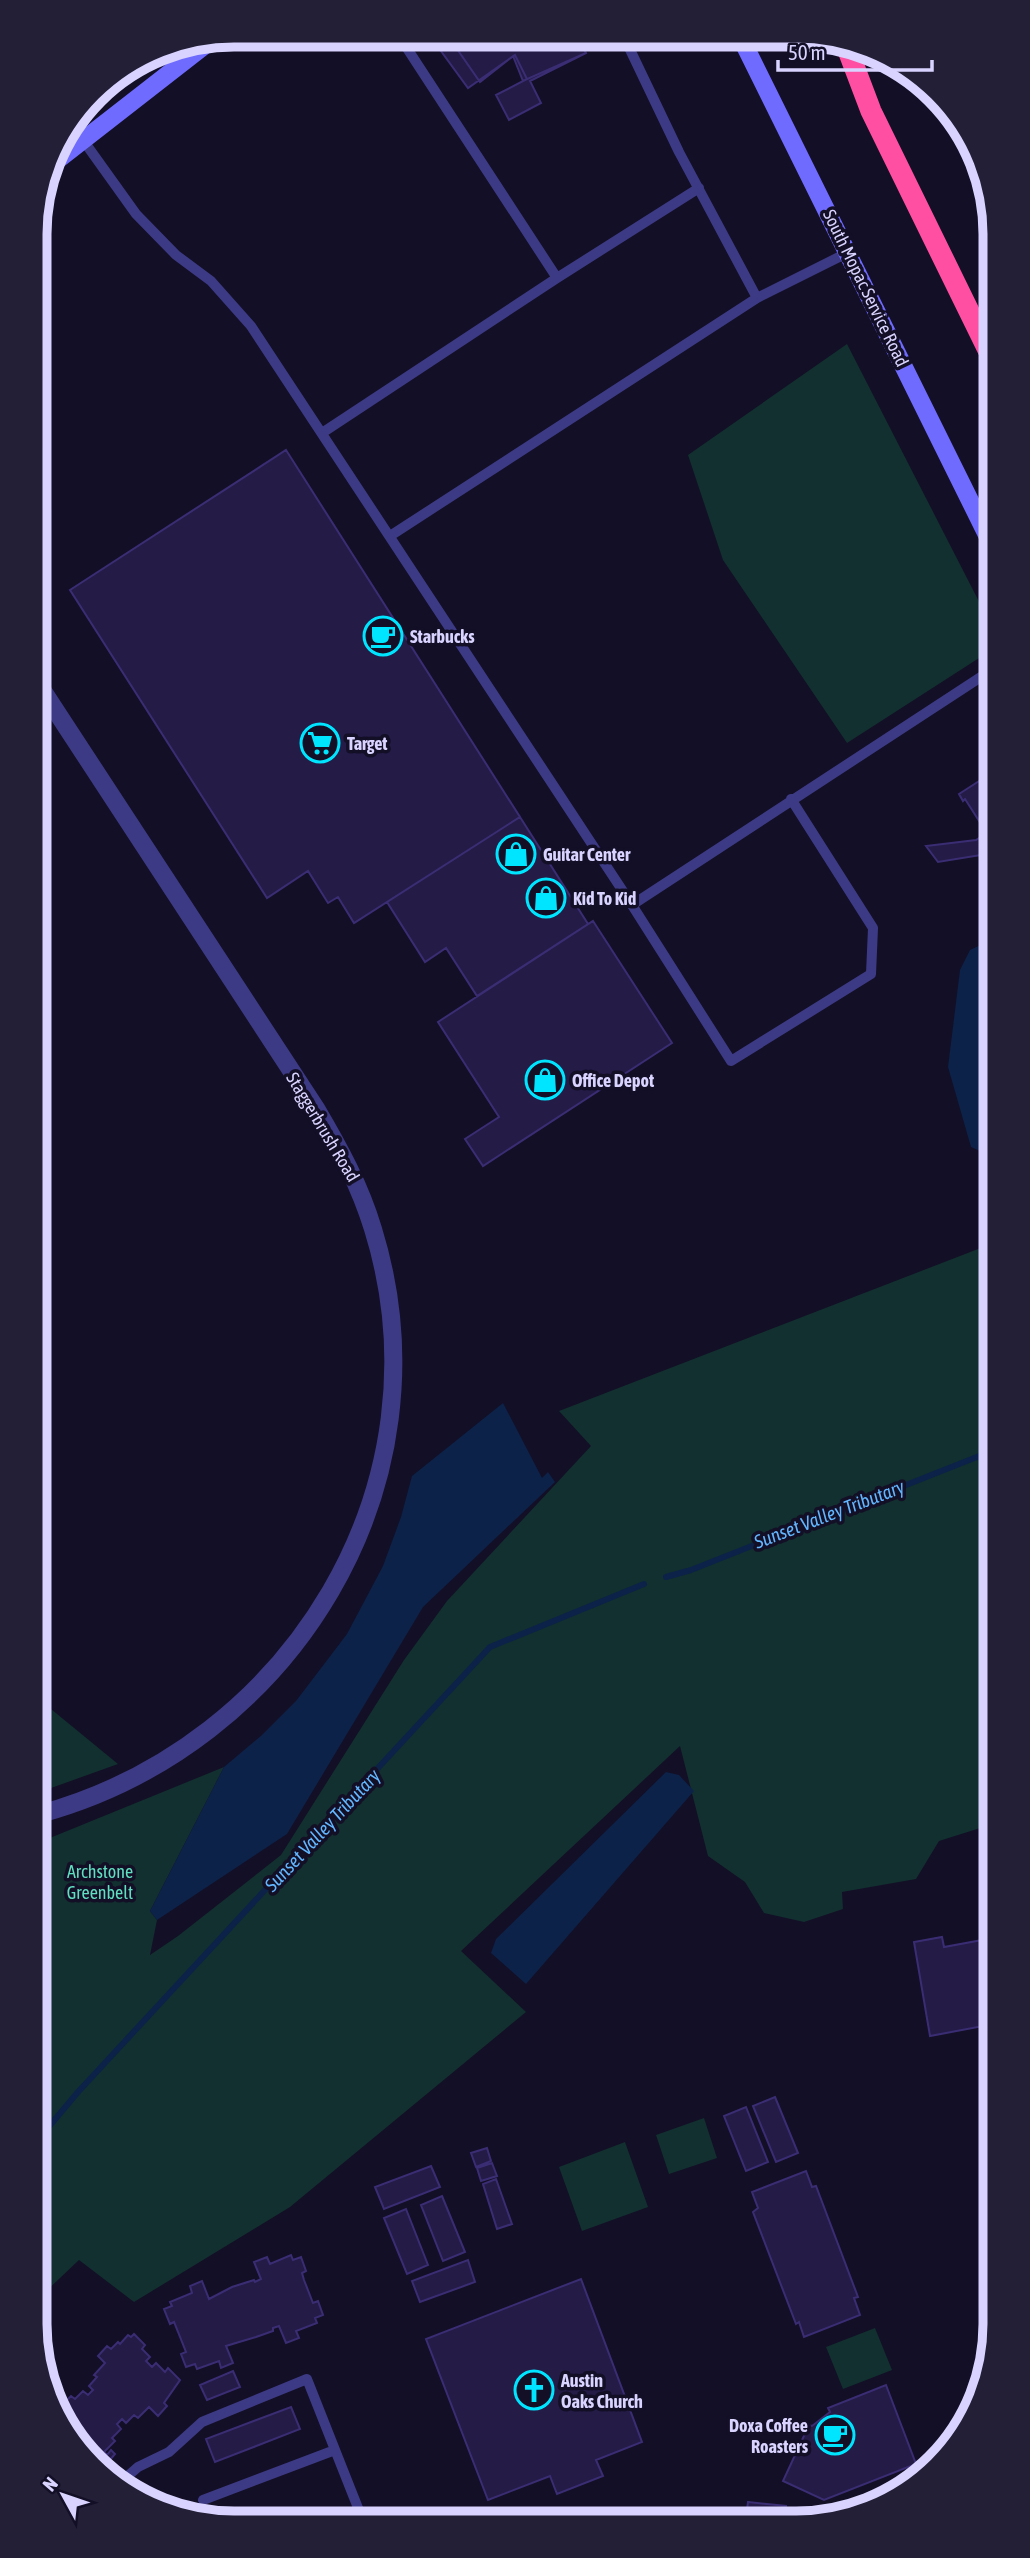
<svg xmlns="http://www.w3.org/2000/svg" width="1030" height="2558" font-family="'Asap Condensed',sans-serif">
<rect width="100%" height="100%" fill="#130f26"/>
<!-- green -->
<path fill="#12302f" d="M847,344L990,623V651L847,743L723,560L688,455Z
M991,1244L993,1824L939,1841L916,1879L842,1892L843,1909L804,1922L764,1913L745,1882L708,1856L680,1746L461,1951L526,2012L290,2207L134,2302L79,2260L41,2296L40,1842L224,1767L150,1911L157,1920L150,1955L178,1936L281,1855L404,1660L447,1601L591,1446L559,1411Z
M40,1700L118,1764L40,1792Z
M704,2118L717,2158L669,2174L656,2135Z
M625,2142L648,2207L582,2231L559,2167Z
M875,2328L892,2370L843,2389L826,2347Z"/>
<!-- water -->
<path fill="#0c2248" d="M991,940V1143L980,1151L971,1147L948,1067L960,970L970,950Z
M503,1403L542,1478L548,1472L555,1482L423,1607L287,1834L157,1920L150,1911L224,1767L262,1735L296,1701L347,1634L383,1566L401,1517L412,1476Z
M666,1772L679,1775L694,1791L526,1984L491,1953L496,1939Z"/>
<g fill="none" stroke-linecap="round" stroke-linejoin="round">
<!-- stream -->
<path stroke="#0c2248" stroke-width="6" d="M666,1577L691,1570L992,1451
M41,2136L78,2092L490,1647L644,1584"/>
</g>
<!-- building -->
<path fill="#241b47" stroke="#3b2d73" stroke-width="2" d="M430,36L578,37L586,53L530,81L541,103L509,120L496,95L527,79L515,55L468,88Z
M448,36L579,37L586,53L523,81L513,56L480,82Z
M286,450L520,817L354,923L338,897L328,903L308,871L267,898L70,590Z
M990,774V838L965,799L963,801L959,794Z
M520,817L588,924L477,996L446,948L425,962L387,902Z
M987,833L990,841L982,847L987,854L938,862L926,846L976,840Z
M593,921L672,1043L483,1166L465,1139L499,1117L438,1022Z
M942,1937L944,1947L993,1938L994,2024L930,2036L914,1942Z
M775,2097L798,2153L776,2162L753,2106Z
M746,2107L768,2162L746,2171L724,2116Z
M487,2148L491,2161L476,2167L471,2153Z
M492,2163L497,2176L481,2181L477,2168Z
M431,2166L440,2187L384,2209L375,2187Z
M806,2171L812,2187L816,2186L858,2297L854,2298L860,2315L804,2337L799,2322L796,2324L753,2212L758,2208L752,2192Z
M496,2179L512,2224L497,2229L483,2184Z
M442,2196L465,2252L443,2261L421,2205Z
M406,2209L428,2265L407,2274L384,2218Z
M291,2255L293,2260L301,2257L306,2271L302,2273L304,2280L313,2303L318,2301L323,2315L315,2318L317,2323L296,2331L299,2338L286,2343L279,2326L273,2328V2331L256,2337L226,2346L233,2363L221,2368L219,2361L197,2369L195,2364L186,2367L181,2354L186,2352L174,2322L170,2324L164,2309L172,2306L170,2302L192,2293L190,2286L202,2281L209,2299L232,2287L254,2280L255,2282L261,2279L254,2262L267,2257L270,2264Z
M468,2260L475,2282L420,2302L412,2281Z
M581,2279L642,2442L596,2460L603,2476L557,2494L550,2476L488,2500L426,2339Z
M134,2334L145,2345L142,2349L150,2357L146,2361L152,2367L156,2363L165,2372L168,2368L180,2380L164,2403L167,2406L158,2416L149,2407L138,2418L134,2415L126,2423L122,2419L117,2424L121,2429L112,2438L115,2441L104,2452L107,2455L111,2450L115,2454L103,2468L98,2466L61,2406L71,2396L75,2399L83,2391L88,2395L93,2390L89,2386L97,2377L94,2375L105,2363L98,2356L107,2346L111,2349L118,2342L120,2344L128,2335L131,2337Z
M233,2371L240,2387L207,2400L200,2385Z
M886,2385L916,2464L824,2500L783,2481L809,2425L812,2426L830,2412L828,2408Z
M291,2407L300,2429L215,2462L206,2439Z
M748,2502L786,2506L785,2517H746Z"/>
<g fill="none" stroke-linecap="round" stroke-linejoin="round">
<!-- service -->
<path stroke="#3d3a85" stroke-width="10" d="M399,36L557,278
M624,37L679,152L757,298L849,252
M83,140L136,214L176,255L211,281L251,326L632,905L731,1061L871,974L873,928L791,799
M322,433L557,278L699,188
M390,536L757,298
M632,905L990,671
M121,2482L138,2467L169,2452L202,2422L307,2379L362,2518
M203,2500L335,2450"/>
<!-- minor -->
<path stroke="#3d3a85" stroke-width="18" d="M37,682L317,1110C340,1149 360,1186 373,1229C452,1484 292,1745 40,1814"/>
<!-- secondary -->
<path stroke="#6f6bff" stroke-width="18" d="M741,38L989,539
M50,166L213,39"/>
<!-- motorway -->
<path stroke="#ff4fa3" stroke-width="21" d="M846,45L871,111L989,352"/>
</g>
<!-- icons -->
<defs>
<symbol id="cafe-ring" viewBox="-11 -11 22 22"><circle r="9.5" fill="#130f26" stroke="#00e5ff" stroke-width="1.5"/><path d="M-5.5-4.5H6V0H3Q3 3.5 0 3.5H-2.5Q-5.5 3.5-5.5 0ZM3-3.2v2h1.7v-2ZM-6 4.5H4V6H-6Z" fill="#00e5ff"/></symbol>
<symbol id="supermarket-ring" viewBox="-11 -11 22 22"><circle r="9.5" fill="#130f26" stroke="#00e5ff" stroke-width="1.5"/><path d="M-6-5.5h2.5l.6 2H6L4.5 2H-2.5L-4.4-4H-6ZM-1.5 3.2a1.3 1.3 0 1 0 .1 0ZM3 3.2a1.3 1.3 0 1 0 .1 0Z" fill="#00e5ff"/></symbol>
<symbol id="shop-ring" viewBox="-11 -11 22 22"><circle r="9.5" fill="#130f26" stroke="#00e5ff" stroke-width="1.5"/><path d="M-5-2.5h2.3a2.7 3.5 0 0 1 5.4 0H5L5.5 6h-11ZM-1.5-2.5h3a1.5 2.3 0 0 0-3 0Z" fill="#00e5ff"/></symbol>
<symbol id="church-ring" viewBox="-11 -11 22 22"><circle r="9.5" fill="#130f26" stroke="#00e5ff" stroke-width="1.5"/><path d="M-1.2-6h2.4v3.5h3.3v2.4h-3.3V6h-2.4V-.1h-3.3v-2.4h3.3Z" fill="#00e5ff"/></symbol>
</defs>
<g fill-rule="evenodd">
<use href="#cafe-ring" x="361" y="614" width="44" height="44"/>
<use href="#supermarket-ring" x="298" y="721" width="44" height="44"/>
<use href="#shop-ring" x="494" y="832" width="44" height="44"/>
<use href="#shop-ring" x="524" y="876" width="44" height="44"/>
<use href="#shop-ring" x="523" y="1058" width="44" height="44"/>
<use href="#church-ring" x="512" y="2368" width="44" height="44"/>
<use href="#cafe-ring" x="813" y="2413" width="44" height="44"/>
</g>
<g text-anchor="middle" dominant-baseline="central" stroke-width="7" stroke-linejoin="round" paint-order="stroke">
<!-- street labels -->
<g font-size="18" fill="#d9d4ff" stroke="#130f26">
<text transform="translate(866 288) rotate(64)">South Mopac Service Road</text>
<text transform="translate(323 1127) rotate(59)">Staggerbrush Road</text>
</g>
<!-- poi labels -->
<g font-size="18" font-weight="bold" fill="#d9d4ff" stroke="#130f26" text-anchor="start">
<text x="410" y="636">Starbucks</text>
<text x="347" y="743">Target</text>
<text x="543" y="854">Guitar Center</text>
<text x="573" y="898">Kid To Kid</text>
<text x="572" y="1080">Office Depot</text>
<text x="561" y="2380">Austin<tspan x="561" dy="21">Oaks Church</tspan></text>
<text x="808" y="2425" text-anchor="end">Doxa Coffee<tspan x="808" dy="21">Roasters</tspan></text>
</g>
<!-- park labels -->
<g font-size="18" fill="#5fe0c0" stroke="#130f26">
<text x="100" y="1871">Archstone<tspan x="100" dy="21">Greenbelt</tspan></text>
</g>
<!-- water labels -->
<g font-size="19" font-style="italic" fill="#62b6ff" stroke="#130f26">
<text transform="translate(829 1514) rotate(-21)">Sunset Valley Tributary</text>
<text transform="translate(322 1830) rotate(-47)">Sunset Valley Tributary</text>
</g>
</g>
<!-- crop -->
<path d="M0 0H1030V2558H0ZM234 47H796A187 187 0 0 1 983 234V2324A187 187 0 0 1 796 2511H234A187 187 0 0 1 47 2324V234A187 187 0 0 1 234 47Z" fill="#231f37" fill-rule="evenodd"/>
<path fill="none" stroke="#d9d4ff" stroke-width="9" d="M234 47H796A187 187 0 0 1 983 234V2324A187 187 0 0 1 796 2511H234A187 187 0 0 1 47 2324V234A187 187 0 0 1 234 47Z"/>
<!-- north arrow -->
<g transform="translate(63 2495) rotate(310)" stroke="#130f26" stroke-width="5" paint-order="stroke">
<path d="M0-5L12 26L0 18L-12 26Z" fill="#d9d4ff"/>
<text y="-10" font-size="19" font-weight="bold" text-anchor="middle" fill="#d9d4ff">N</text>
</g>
<!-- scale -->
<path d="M778 60v10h154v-10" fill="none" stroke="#d9d4ff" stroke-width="3.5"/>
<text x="788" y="60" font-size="21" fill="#d9d4ff" stroke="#130f26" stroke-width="5" paint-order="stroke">50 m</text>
</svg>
